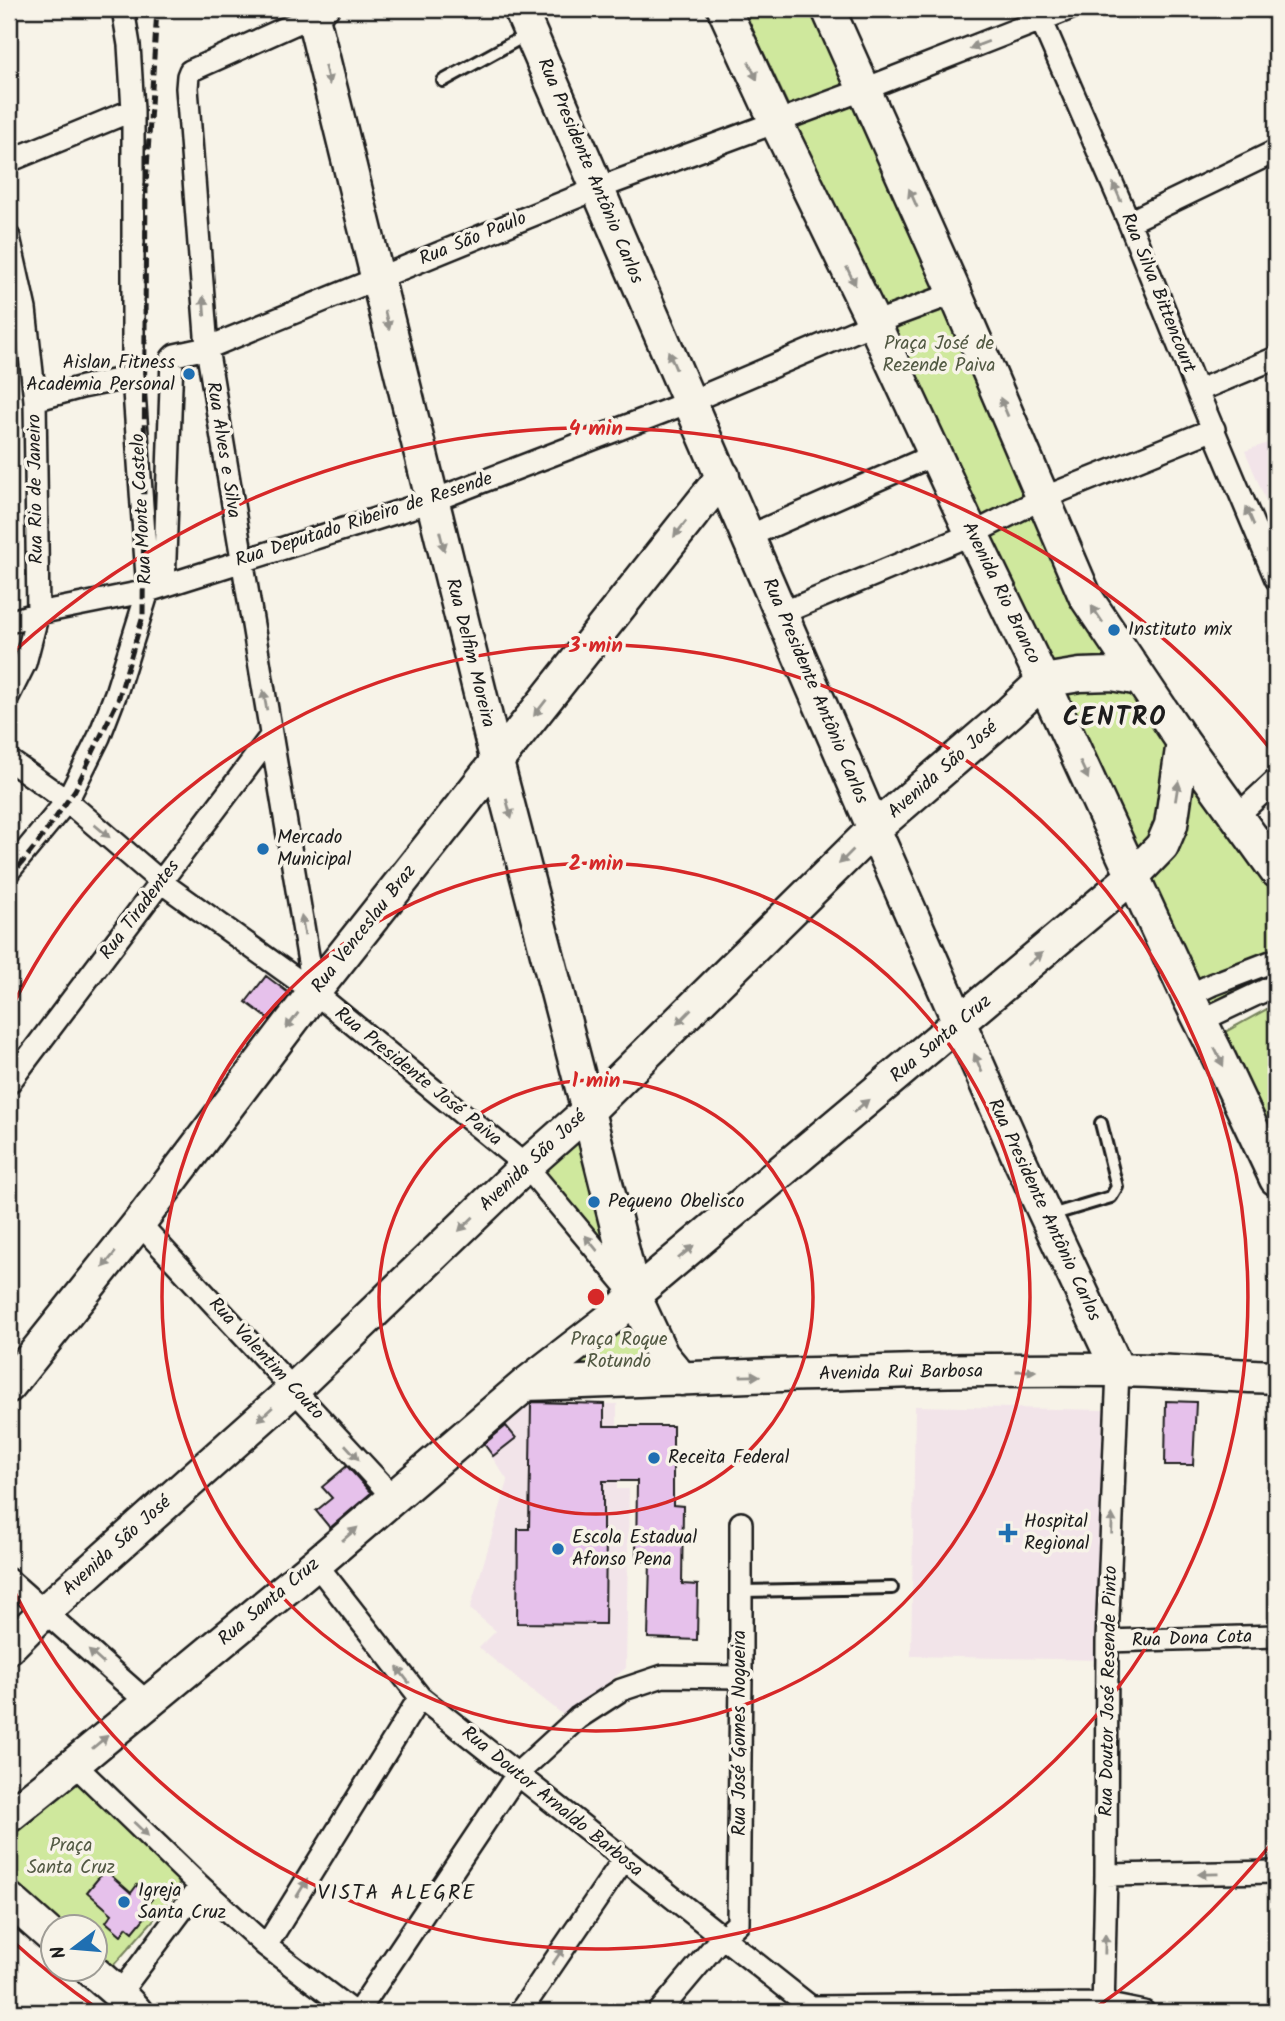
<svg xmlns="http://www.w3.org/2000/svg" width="1285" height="2021" font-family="Kalam,sans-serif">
<rect width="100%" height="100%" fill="#f7f3e8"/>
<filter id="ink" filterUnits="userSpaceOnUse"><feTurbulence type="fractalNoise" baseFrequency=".0143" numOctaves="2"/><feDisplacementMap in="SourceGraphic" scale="14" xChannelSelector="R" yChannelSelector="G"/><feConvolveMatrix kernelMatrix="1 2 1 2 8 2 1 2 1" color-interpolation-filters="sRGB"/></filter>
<g filter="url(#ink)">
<!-- built -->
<path fill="#f2e4e9" d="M1276,440V525L1245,451Z
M531,1402L617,1404V1489H629L626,1668L566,1717L479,1648L496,1631L470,1609L508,1481L482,1442Z
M915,1406L1105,1410L1102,1660L911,1656Z"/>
<!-- green -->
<path fill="#cfe89d" stroke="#76825c" stroke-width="2" d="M743,9H817L852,87L789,107Z
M863,99L949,291L890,315L876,305L799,141L798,121Z
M955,302L1125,662L1051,678L889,332L915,318Z
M1121,674L1276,878V964L1205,1008L1056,690Z
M1276,1004V1144L1225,1032Z
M588,1121L628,1284L539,1174Z
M628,1314L665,1372L547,1376Z
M63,1780H82L178,1876L179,1891L111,1968L95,1955L94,1926H59L9,1887V1829Z"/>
<!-- building -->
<path fill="#e6c1eb" stroke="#1c1c1c" stroke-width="2" d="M266,976L290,994L270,1020L246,1002Z
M1166,1401L1196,1402L1193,1465H1165Z
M533,1402L604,1404V1426H673V1505L683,1506L682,1584L698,1585L697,1640L648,1638L650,1561H636L637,1481H603V1530H606L605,1624L517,1623L518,1529H529L531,1404Z
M506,1426L516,1438L493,1456L484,1444Z
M347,1466L371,1493L330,1528L316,1511L332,1498L322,1487Z
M105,1870L131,1893L137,1885L152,1899L146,1906L151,1910L133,1932L127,1927L121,1935L106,1922L112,1914L87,1892Z"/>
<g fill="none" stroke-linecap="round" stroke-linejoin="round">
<defs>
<path id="service" d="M443,81L528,34
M1051,1215L1111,1197L1117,1187L1101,1123
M741,1591L892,1588"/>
<path id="minor" d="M1037,10L1129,222L1197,391L1276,579
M9,161L133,110
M1129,222L1276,151
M9,237L25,309L35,400L38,613L25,663L9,695
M1197,391L1276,358
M35,400L82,387L133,377
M749,536L936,454
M164,586L172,358L175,355L207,348L599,188L865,89L1069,9
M782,613L972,534L1043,498L1214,429
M9,622L38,613L148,591L432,501L689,402L874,323L955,293
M9,760L67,801L161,882L314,992L526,1166L628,1288
M1238,815L1276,780
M9,871L67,801L99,737L116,693L148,591L133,377V110L129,45L123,9
M314,992L207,348L187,88L188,76L190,71L328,9
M1188,996L1211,985L1276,960
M1200,1021L1276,985
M9,1083L271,736
M139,1223L393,1497
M316,1564L420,1697L817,2012
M9,1580L147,1702
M1107,1641L1276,1636
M74,1764L200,1886L266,1946L353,2012
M1106,1875L1276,1872
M266,1946L420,1697
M119,1994L200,1886
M811,2007L1104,2004L1144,2012
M358,2012L518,1773L578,1718L621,1690L663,1676L741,1677
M520,2012L624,1859
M659,2012L717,1943L738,1923L741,1677V1523
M1103,2012L1106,1875L1107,1641L1118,1370"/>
<path id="secondary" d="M311,9L497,762L588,1111L634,1295L662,1355L682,1379
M520,9L874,829L1018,1156L1118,1370
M724,9L776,122L874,323L972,534L1043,681L1188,996L1216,1052L1276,1179
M828,9L955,293L1085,596L1183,742L1276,871
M526,1384C723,1377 920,1368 1117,1370C1170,1371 1223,1375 1276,1377
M9,1386L139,1223L314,992L723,476
M9,1647L45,1611L294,1389L526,1166L588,1111L874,829L1010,712L1043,681L1080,675L1112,674L1140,679
M9,1816L74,1764L316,1564L526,1384L615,1315L634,1295L1133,876L1162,846L1171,825L1183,742
M9,1899L52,1937
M89,1968L119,1994L136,2012"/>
</defs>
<!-- service casing -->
<use href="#service" stroke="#1c1c1c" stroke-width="16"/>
<!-- minor casing -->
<use href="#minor" stroke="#1c1c1c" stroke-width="26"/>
<!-- secondary casing -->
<use href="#secondary" stroke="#1c1c1c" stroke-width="37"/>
<!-- service -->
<use href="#service" stroke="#f7f3e8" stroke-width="10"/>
<!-- minor -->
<use href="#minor" stroke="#f7f3e8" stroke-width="21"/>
<!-- secondary -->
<use href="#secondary" stroke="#f7f3e8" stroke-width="32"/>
<!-- rail -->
<path stroke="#1c1c1c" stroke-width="5" stroke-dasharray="10 5" stroke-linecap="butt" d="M9,879L37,844L75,790L118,700L143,616L146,185L157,9"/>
</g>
<!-- one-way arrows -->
<defs><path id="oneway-solid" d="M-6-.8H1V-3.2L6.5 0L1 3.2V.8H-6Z" transform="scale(1.75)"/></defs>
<g fill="#94928c">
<use href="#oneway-solid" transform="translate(979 45) rotate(159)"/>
<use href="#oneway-solid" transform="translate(753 71) rotate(65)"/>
<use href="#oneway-solid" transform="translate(327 75) rotate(76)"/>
<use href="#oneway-solid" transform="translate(1117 192) rotate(-113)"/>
<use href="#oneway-solid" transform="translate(913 198) rotate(-114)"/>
<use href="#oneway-solid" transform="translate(851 276) rotate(64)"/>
<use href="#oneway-solid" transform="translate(204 306) rotate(-94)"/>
<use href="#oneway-solid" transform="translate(387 320) rotate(76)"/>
<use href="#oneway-solid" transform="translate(672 360) rotate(-113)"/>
<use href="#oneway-solid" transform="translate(1004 407) rotate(-113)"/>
<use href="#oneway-solid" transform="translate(1250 516) rotate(-113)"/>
<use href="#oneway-solid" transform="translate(680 529) rotate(128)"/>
<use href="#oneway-solid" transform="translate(442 541) rotate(76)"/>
<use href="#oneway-solid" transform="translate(1097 614) rotate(-124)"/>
<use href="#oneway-solid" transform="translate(265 700) rotate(-100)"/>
<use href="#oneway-solid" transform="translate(540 708) rotate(128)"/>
<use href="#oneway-solid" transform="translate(1084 770) rotate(65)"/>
<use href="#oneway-solid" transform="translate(1177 791) rotate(-81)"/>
<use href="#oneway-solid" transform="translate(509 809) rotate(75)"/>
<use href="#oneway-solid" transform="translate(102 831) rotate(40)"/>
<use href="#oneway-solid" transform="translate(846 857) rotate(135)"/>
<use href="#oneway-solid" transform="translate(303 925) rotate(-100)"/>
<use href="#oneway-solid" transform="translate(1035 959) rotate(-40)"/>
<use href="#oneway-solid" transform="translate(684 1017) rotate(135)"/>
<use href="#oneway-solid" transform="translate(292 1021) rotate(127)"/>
<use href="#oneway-solid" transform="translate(1219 1057) rotate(64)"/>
<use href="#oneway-solid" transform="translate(978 1063) rotate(-113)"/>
<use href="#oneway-solid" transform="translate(861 1106) rotate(-40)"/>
<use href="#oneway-solid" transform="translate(466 1224) rotate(136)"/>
<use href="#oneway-solid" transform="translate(591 1243) rotate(-129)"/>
<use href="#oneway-solid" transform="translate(686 1252) rotate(-40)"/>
<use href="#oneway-solid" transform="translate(109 1260) rotate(129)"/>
<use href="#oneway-solid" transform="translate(1026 1371)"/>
<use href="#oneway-solid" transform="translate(750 1376) rotate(-1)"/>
<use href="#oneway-solid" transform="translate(265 1414) rotate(138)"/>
<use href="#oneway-solid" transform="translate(352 1452) rotate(48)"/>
<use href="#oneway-solid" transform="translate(1112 1524) rotate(-88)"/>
<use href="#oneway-solid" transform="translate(350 1534) rotate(-41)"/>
<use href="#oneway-solid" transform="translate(96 1657) rotate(-138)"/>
<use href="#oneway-solid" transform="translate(403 1675) rotate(-128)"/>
<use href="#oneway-solid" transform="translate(100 1742) rotate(-40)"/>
<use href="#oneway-solid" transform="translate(141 1829) rotate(44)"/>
<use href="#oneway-solid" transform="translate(1208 1874) rotate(179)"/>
<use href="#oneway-solid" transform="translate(302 1888) rotate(-58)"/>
<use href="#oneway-solid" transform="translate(1105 1944) rotate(-89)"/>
<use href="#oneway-solid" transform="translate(558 1956) rotate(-56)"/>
</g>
</g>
<!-- distance rings -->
<g fill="none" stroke="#d62828" stroke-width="3.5">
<circle cx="596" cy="1297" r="217"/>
<circle cx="596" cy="1297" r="434"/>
<path d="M10 1011A652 652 0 1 1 10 1583"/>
<path d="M1276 1838A869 869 0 0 1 1094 2009M98 2009A869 869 0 0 1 9 1938M9 656A869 869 0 0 1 1276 756"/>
</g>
<!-- markers -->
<g fill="#1f6fb2" stroke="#f7f3e8" stroke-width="2.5">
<circle cx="189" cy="374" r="7"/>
<circle cx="1114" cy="630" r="7"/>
<circle cx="263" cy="849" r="7"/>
<circle cx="594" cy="1202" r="7"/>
<circle cx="654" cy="1458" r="7"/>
<path d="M1004.5 1522.5h7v7h7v7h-7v7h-7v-7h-7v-7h7z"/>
<circle cx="558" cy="1549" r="7"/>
<circle cx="124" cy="1902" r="7"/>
</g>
<g text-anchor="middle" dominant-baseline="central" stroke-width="7" stroke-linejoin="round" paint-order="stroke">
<!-- street labels -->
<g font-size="19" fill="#1c1c1c" stroke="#f7f3e8">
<text transform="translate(590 171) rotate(67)">Rua Presidente Antônio Carlos</text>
<text transform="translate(473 239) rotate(-22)">Rua São Paulo</text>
<text transform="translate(1158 293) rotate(68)">Rua Silva Bittencourt</text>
<text transform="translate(223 450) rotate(81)">Rua Alves e Silva</text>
<text transform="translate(36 489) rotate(-91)">Rua Rio de Janeiro</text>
<text transform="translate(142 509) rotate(-93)">Rua Monte Castelo</text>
<text transform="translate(364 520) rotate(-18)">Rua Deputado Ribeiro de Resende</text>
<text transform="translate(1001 593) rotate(64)">Avenida Rio Branco</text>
<text transform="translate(470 653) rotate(76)">Rua Delfim Moreira</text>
<text transform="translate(815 691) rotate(67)">Rua Presidente Antônio Carlos</text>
<text transform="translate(943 770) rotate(-41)">Avenida São José</text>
<text transform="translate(140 910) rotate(-53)">Rua Tiradentes</text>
<text transform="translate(364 929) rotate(-52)">Rua Venceslau Braz</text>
<text transform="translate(941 1039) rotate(-40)">Rua Santa Cruz</text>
<text transform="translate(418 1077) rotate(39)">Rua Presidente José Paiva</text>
<text transform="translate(533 1161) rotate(-43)">Avenida São José</text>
<text transform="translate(1044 1210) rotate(65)">Rua Presidente Antônio Carlos</text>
<text transform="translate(266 1359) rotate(47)">Rua Valentim Couto</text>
<text transform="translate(901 1373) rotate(-1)">Avenida Rui Barbosa</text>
<text transform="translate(117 1546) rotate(-42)">Avenida São José</text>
<text transform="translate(269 1602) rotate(-40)">Rua Santa Cruz</text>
<text transform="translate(1192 1639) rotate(-2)">Rua Dona Cota</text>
<text transform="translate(1109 1691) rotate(-89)">Rua Doutor José Resende Pinto</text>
<text transform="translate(740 1733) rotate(-90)">Rua José Gomes Nogueira</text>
<text transform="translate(552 1802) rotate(39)">Rua Doutor Arnaldo Barbosa</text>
</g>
<!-- park labels -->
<g font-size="19" fill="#525943" stroke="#f7f3e8">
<text x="939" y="344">Praça José de<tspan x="939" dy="22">Rezende Paiva</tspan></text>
<text x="619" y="1340">Praça Roque<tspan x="619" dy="22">Rotundo</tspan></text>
<text x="71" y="1846">Praça<tspan x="71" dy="22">Santa Cruz</tspan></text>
</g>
<!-- poi labels -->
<g font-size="19" fill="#1c1c1c" stroke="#f7f3e8" text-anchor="start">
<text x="175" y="363" text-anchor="end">Aislan Fitness<tspan x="175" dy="22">Academia Personal</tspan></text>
<text x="1128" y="630">Instituto mix</text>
<text x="277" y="838">Mercado<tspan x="277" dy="22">Municipal</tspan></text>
<text x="608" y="1202">Pequeno Obelisco</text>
<text x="668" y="1458">Receita Federal</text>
<text x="1024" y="1522">Hospital<tspan x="1024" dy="22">Regional</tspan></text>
<text x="572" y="1538">Escola Estadual<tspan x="572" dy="22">Afonso Pena</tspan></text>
<text x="138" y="1891">Igreja<tspan x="138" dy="22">Santa Cruz</tspan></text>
</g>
<!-- neighbourhood labels -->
<g font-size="21" letter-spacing="2" fill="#1c1c1c" stroke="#f7f3e8">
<text x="397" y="1893">VISTA ALEGRE</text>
</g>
<!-- district labels -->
<g font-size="26" font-weight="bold" letter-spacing="2" fill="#1c1c1c" stroke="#f7f3e8">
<text x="1115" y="718">CENTRO</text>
</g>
</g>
<circle cx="596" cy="1297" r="10" fill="#d62828" stroke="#f7f3e8" stroke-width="3.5"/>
<g font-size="21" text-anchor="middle" font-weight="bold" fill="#d62828" stroke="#f7f3e8" stroke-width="7" stroke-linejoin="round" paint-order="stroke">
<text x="596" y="435">4 min</text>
<text x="596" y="652">3 min</text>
<text x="596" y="870">2 min</text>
<text x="596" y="1087">1 min</text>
</g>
<!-- margin -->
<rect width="1285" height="2021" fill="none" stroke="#f7f3e8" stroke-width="35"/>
<rect x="18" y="18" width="1250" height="1986" fill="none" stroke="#1c1c1c" stroke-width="2.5" filter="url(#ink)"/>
<!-- north arrow -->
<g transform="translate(74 1948) rotate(254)"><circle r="33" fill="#f7f3e8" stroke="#9f9d96" stroke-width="2"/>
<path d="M0-5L12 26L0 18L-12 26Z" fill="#1f6fb2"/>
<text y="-10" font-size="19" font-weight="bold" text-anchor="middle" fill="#1c1c1c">N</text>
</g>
</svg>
